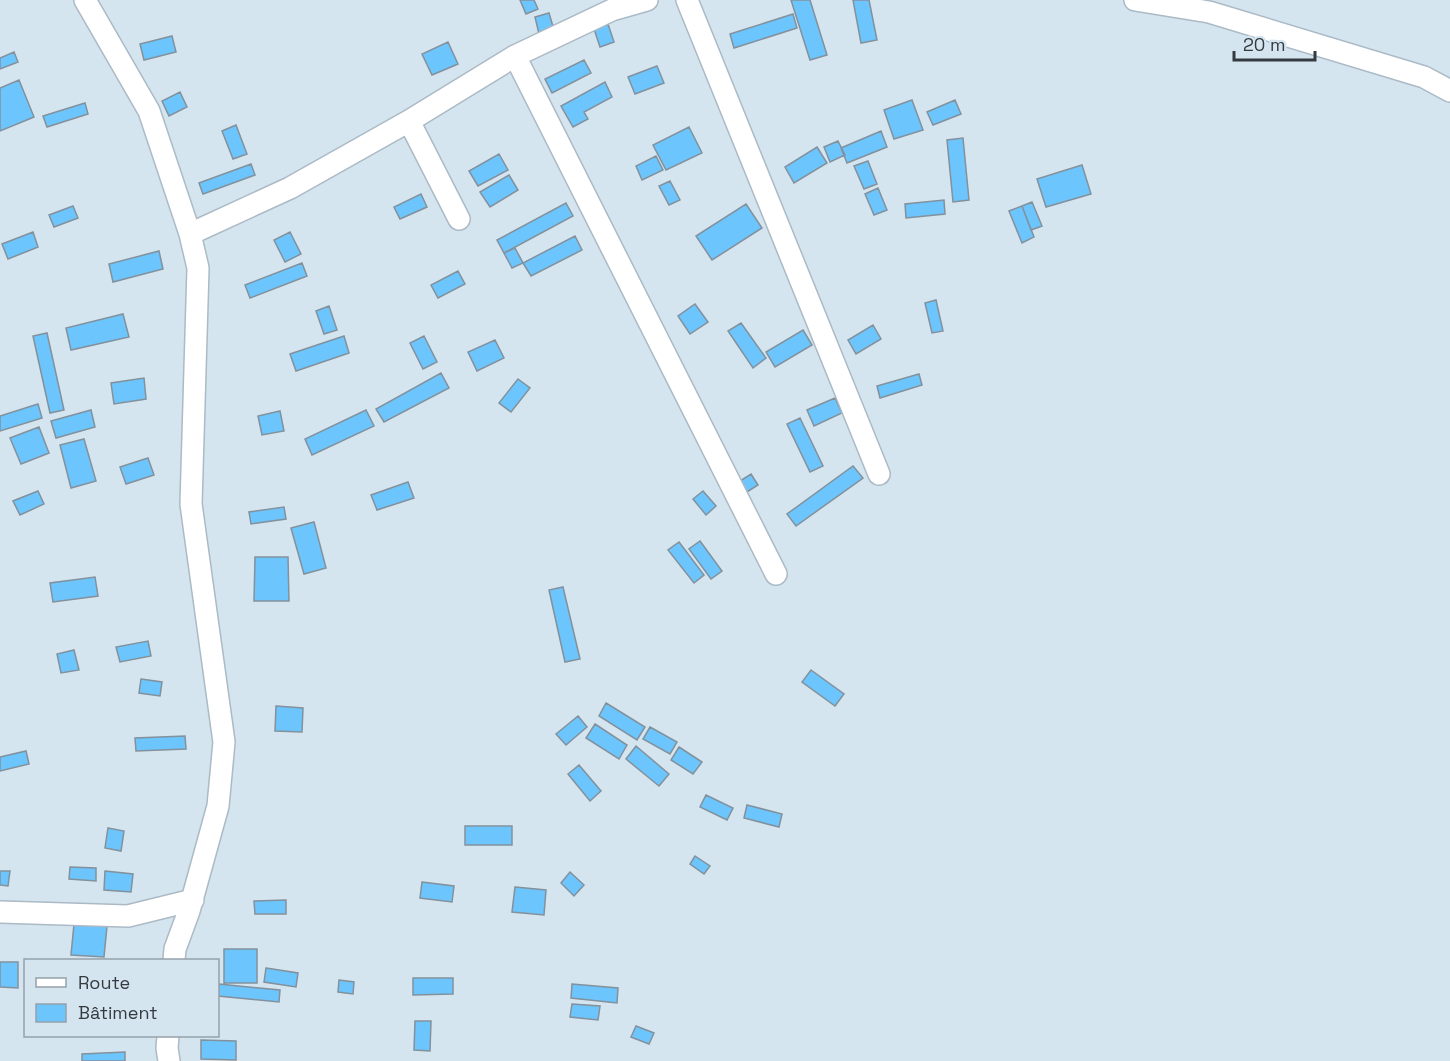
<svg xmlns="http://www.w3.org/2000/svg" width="1450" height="1061" font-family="'Space Grotesk',sans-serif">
<rect width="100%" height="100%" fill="#d4e5f0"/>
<!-- building -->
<path fill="#6cc5fc" stroke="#82919c" stroke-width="1.5" d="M520,0H534L538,9L526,14Z
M791,0H810L827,55L810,60Z
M853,0H869L877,40L861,43Z
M549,13L554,30L539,34L535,17Z
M793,14L797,28L734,48L730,34Z
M608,24L614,42L600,47L594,29Z
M172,36L176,52L144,60L140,44Z
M448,42L458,64L432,75L422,54Z
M14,52L18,62L0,69V58Z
M584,60L591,73L552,93L545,79Z
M657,66L664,83L635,94L628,77Z
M19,80L34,117L0,131V88Z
M605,82L612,97L584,112L588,119L573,127L561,106Z
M180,92L187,107L169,116L162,101Z
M912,100L923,130L894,139L884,110Z
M955,100L961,114L933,125L927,112Z
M85,103L88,114L47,127L43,116Z
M236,125L247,154L233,159L222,131Z
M689,127L702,153L666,170L653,145Z
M881,131L887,147L847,163L841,148Z
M963,138L969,200L953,202L947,140Z
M838,141L845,155L830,162L824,147Z
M817,147L827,163L794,183L785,167Z
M499,154L508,170L478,186L469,171Z
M656,156L663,170L642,180L636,166Z
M868,161L877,184L864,189L854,166Z
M251,164L255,175L203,194L199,183Z
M1082,165L1091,194L1046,207L1037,179Z
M509,175L518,190L490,207L480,192Z
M670,181L680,200L669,205L659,186Z
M878,188L887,210L874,215L865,194Z
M421,194L427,207L400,219L394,207Z
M944,200L945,214L906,218L905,204Z
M1032,202L1042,226L1031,230L1022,206Z
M566,203L573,216L504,253L497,240Z
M746,204L762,228L712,260L696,236Z
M73,206L78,218L54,227L49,215Z
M1022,206L1034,237L1022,243L1009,211Z
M33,232L38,247L8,259L2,244Z
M290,232L301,254L285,262L274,240Z
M575,236L582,250L531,276L523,263Z
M515,248L523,263L512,268L504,253Z
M159,251L163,269L113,282L109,264Z
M302,263L307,276L250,298L245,285Z
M458,271L465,284L438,298L431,285Z
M936,300L943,331L932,333L925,303Z
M695,304L708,322L690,334L678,316Z
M329,306L337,330L324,334L316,311Z
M123,314L129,337L71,350L66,328Z
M741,323L766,358L753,368L728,331Z
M873,325L881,339L856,354L848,340Z
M803,330L812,345L775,367L766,352Z
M47,333L64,410L50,413L33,336Z
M344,336L349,353L296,371L290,354Z
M424,336L437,362L423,369L410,343Z
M495,340L504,358L477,371L468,352Z
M441,373L449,388L384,422L376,409Z
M919,374L922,385L880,398L877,386Z
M144,378L146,399L114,404L111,383Z
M518,379L530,388L511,412L499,403Z
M835,398L842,413L814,426L807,410Z
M38,404L42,418L0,431V416Z
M91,410L95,427L56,438L51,421Z
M366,410L374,426L312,455L305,439Z
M280,411L284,431L262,435L258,416Z
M800,418L823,466L810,472L787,424Z
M39,427L49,453L21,464L10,438Z
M84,439L96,481L71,488L60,445Z
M148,458L154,475L126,484L120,467Z
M853,466L863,478L796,526L787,514Z
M751,474L758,485L747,492L740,481Z
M408,482L414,498L377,510L371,495Z
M38,491L44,504L20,515L13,501Z
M703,491L716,506L706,515L693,499Z
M284,507L286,519L251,524L249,512Z
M314,522L326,568L304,574L291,528Z
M700,541L722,571L711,579L689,549Z
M679,542L704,575L694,583L668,550Z
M255,557H288L289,601H254Z
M95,577L98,596L53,602L50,583Z
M563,587L580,659L565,662L549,590Z
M148,641L151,656L120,662L116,647Z
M74,650L79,670L61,673L57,654Z
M811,670L844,694L835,706L802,682Z
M141,679L162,682L160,696L139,693Z
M606,703L645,727L637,740L599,716Z
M276,706L303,708L302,732L275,731Z
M578,716L587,727L566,745L556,734Z
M595,724L627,745L619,759L586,738Z
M650,727L677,742L670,754L643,739Z
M185,736L186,749L136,751L135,738Z
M636,746L669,774L659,786L626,759Z
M679,747L702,762L693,774L671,760Z
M26,751L29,764L0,771V757Z
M579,765L601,791L590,801L568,774Z
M706,795L733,808L727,820L700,807Z
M747,805L782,814L779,827L744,818Z
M465,826H512V845H465Z
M108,828L124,831L121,851L105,848Z
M695,856L710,866L704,874L690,864Z
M70,867L96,868V881L69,879Z
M0,871H10L8,886L0,885Z
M105,871L133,874L131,892L104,890Z
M570,872L584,885L574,896L561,883Z
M422,882L454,886L452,902L420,898Z
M515,887L546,890L544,915L512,912Z
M286,900V914H255L254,901Z
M74,924L107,926L104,957L71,955Z
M224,949H257V983H224Z
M0,962H18V988L0,987Z
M266,968L298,973L296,987L264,982Z
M413,978H453V994L413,995Z
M339,980L354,982L353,994L338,992Z
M219,984L280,990L279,1002L218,996Z
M572,984L618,988L617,1003L571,998Z
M572,1004L600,1006L598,1020L570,1017Z
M415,1021H431L430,1051L414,1050Z
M636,1026L654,1033L649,1044L631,1037Z
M201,1040L236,1041V1060L201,1059Z
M125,1052V1061H82V1054Z"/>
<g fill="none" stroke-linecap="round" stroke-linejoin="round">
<defs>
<path id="minor" d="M85,0L149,111L190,234L198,268L191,504L224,742L218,806L189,911L175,949L174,960
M687,0L879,474
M1135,0L1209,12L1424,77L1450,91
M515,56L776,574
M409,121L459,219
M190,234L290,188L409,121L515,56L612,10L647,0
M0,912L128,916L193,900
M168,1036L167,1048L169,1061"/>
</defs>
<!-- minor casing -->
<use href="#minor" stroke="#abbac5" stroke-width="24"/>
<!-- minor -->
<use href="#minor" stroke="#fff" stroke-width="21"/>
</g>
<!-- legend -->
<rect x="24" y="959" width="195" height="78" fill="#d4e5f0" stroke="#94a1a9" stroke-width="1.5"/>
<rect x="36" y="978" width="30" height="9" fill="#ffffff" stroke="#94a1a9" stroke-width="1.5"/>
<text x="78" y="989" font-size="18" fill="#343a3f">Route</text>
<rect x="36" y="1004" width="30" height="18" fill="#6cc5fc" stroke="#94a1a9" stroke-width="1.5"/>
<text x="78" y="1019" font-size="18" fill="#343a3f">Bâtiment</text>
<!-- scale -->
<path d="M1234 51v9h81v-9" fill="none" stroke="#343a3f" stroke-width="3"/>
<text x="1243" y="51" font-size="18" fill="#343a3f" stroke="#d4e5f0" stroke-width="4.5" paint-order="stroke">20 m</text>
</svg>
